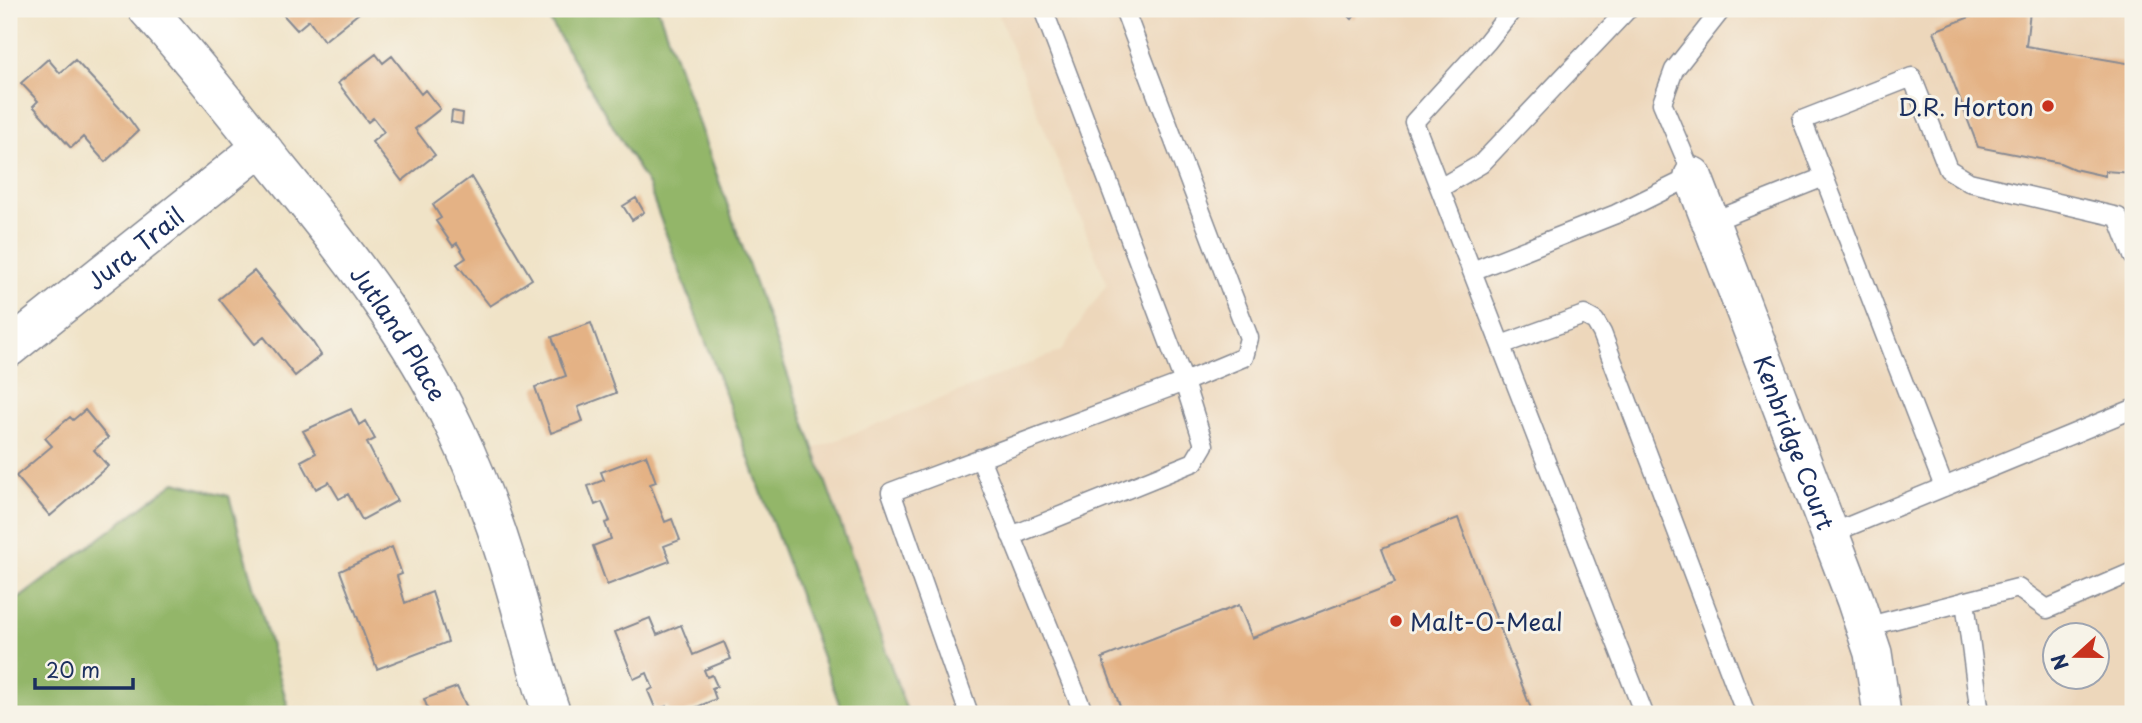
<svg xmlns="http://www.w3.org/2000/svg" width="2142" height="723" font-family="'Playpen Sans',sans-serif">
<rect width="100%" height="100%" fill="#f7f3e8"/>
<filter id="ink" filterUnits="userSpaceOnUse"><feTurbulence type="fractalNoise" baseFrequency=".0143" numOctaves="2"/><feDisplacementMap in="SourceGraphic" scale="14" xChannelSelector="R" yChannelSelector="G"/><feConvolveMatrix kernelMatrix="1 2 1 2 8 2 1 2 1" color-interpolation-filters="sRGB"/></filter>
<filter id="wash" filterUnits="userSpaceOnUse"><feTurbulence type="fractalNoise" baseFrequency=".00686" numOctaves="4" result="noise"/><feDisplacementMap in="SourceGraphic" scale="28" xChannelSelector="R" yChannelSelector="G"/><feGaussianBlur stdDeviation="1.57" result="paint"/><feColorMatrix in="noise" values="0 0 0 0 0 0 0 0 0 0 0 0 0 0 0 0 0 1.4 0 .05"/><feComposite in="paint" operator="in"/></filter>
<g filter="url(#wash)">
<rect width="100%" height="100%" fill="#f0e3c7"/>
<!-- built -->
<path fill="#edd7bb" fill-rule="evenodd" d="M996,9H2133V714H908L814,449L1061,351L1107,284ZM2054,636H2096V678H2054Z"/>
<!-- forest -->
<path fill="#93b669" stroke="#577264" stroke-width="2" d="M543,9H658L908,714H843L648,185Z
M175,482L229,496L290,714H9V606Z"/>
<g id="blocks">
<!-- building -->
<path fill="#e4b285" d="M278,9H364L324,41L309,20L297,30Z
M1340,9H1360L1352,19Z
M1990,9L2030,11L2026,46L2133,64V173L2105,171V176L2074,169L2060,163L1978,147L1934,31Z
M376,54L383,63L392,56L421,94L425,90L440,109L415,129L435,155L402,181L372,142L384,132L373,118L368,122L338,83Z
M48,59L60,73L75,60L128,117L138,131L105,162L83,137L71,148L33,106L38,101L21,83Z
M452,111L463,113L462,124L451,122Z
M471,177L532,279L490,306L457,264L466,258L457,243L453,246L436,221L441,218L433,205Z
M636,198L644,212L632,220L623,206Z
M254,271L312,341L321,355L295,376L264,337L255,344L219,299Z
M591,323L616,393L578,407L583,421L551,433L535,387L566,376L552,337Z
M351,409L359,425L365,421L375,439L367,443L397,501L362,520L348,494L339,499L329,482L316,489L301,461L316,453L303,431Z
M85,410L108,438L94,450L108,466L50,516L16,476L52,446L45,438L70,417L73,420Z
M646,455L656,482L650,484L665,522L672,519L680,540L664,546L670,561L607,585L593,546L611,539L605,523L610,521L602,502L595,505L588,486L604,480L601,472Z
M1458,518L1533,714H1123L1102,658L1239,605L1252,638L1395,583L1382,548Z
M392,547L402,574L397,576L405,603L432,592L448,642L377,669L340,571Z
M650,618L657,635L681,625L693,655L724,642L731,659L704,670L707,677L712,675L717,686L712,688L716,699L681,714H671L667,706L656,710L648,691L653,688L647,673L634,679L615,632Z
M457,687L470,714H430L424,699Z"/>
</g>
</g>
<g filter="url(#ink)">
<use href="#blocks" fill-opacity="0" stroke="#868992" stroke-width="2"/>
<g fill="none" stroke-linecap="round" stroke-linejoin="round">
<defs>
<path id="lane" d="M1513,9L1487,42L1414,122L1644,714
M1440,188L1481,164L1628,9
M1711,222L1824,177
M1472,271L1616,214L1693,176L1662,103L1674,70L1722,9
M1501,345L1584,315L1595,321L1602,333L1746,714
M980,458L1084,714
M1944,487L1802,120L1912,77L1948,169L1969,182L2118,217L2133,256
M1830,534L2133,409
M1011,536L1194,462L1204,445L1184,382L1244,357L1249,338L1124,9
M1965,601L1980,714
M1865,627L2018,588L2047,609L2133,572
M969,714L891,492L1184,382L1043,9"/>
<g id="street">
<path id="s1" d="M147,9C193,60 235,114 278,168C345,250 410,333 456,430C476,472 493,517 507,562C523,613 534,664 552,714"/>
<path id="s2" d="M1693,176L1855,599L1873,653L1882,714"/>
<path id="s3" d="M9,348L261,147"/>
</g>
</defs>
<!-- lane casing -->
<use href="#lane" stroke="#868992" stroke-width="21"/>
<!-- street casing -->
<use href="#street" stroke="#868992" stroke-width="40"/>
<!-- lane -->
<use href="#lane" stroke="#fff" stroke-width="18"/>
<!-- street -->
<use href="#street" stroke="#fff" stroke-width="37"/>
</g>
</g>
<!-- markers -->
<g fill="#c8321e" stroke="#f7f3e8" stroke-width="2.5">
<circle cx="2048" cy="106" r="7"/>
<circle cx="1396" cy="621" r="7"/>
</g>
<g text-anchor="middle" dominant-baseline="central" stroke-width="6" stroke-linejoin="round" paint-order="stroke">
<!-- poi labels -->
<g font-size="24" fill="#1b2f5e" stroke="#f7f3e8" text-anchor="end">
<text x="2034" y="106">D.R. Horton</text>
<text x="1410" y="621" text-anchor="start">Malt-O-Meal</text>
</g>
<!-- street labels -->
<g font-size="24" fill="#1b2f5e" stroke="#f7f3e8">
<text stroke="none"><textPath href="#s3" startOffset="161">Jura Trail</textPath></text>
<text stroke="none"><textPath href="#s1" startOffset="411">Jutland Place</textPath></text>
<text stroke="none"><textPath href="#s2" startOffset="285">Kenbridge Court</textPath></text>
</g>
</g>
<!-- margin -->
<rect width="2142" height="723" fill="none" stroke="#f7f3e8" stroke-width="35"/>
<!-- north arrow -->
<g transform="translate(2076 656) rotate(249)"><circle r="33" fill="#f7f3e8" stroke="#9fa5b1" stroke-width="2"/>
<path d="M0-5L12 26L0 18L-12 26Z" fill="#c8321e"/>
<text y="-10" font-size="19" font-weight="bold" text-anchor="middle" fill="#1b2f5e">N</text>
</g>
<!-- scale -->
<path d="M35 678v10h98v-10" fill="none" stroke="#1b2f5e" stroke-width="3.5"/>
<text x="46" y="678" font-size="21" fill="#1b2f5e" stroke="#f7f3e8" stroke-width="5" paint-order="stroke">20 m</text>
</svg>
